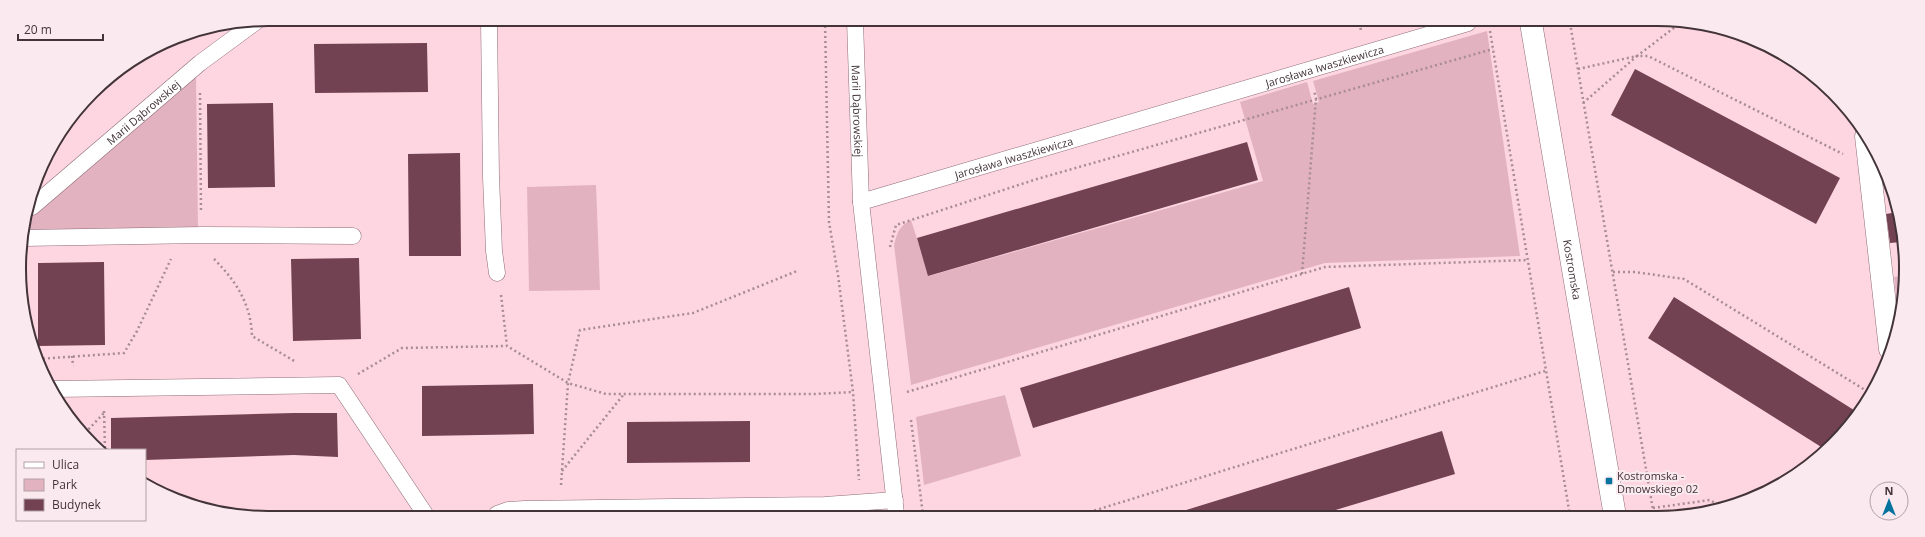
<svg xmlns="http://www.w3.org/2000/svg" width="1925" height="537" font-family="'Open Sans',sans-serif">
<rect width="100%" height="100%" fill="#fdd6e1"/>
<!-- green -->
<path fill="#e3b2c1" d="M1487,31L1520,256L1325,263L911,385L894,245C897,233 899,226 911,220L929,276L1263,181L1240,102L1307,82L1313,104L1319,102L1313,81Z
M196,74L198,228L35,233L28,226L31,216Z
M596,185L600,290L529,291L527,187Z
M1901,276V317L1899,324L1894,277Z
M1005,395L1021,456L924,485L916,417Z"/>
<!-- building -->
<path fill="#724152" d="M427,43L428,92L315,93L314,44Z
M1635,69L1840,178L1816,224L1611,115Z
M273,103L275,187L208,188L207,104Z
M1247,142L1258,180L928,276L917,238Z
M460,153L461,256H409L408,154Z
M1898,212L1901,220V242L1890,243L1886,214Z
M359,258L361,339L293,341L291,259Z
M104,262L105,345L38,346V263Z
M1349,287L1361,328L1033,428L1020,388Z
M1674,297L1857,412L1833,445L1826,450L1648,338Z
M533,384L534,434L422,436V386Z
M294,413H337L338,457L294,455L145,460V450H111V418Z
M750,421V462L627,463V422Z
M1442,431L1455,474L1319,515H1170Z"/>
<g fill="none" stroke-linecap="round" stroke-linejoin="round">
<defs>
<g id="service">
<path d="M489,20L491,177L494,251L497,273"/>
<path id="s1" d="M855,21L861,202"/>
<path id="s2" d="M32,207L200,63L257,21"/>
<path d="M23,238L202,235L353,236"/>
<path d="M54,389L339,385L425,514"/>
<path d="M497,514L508,510L525,509L825,505L895,500"/>
<path id="s3" d="M896,514L861,202L1468,23"/>
</g>
<path id="minor" d="M1866,136L1890,349"/>
<g id="tertiary">
<path id="s4" d="M1531,23L1615,516"/>
</g>
</defs>
<!-- service casing -->
<use href="#service" stroke="#8f6c77" stroke-width="17"/>
<!-- minor casing -->
<use href="#minor" stroke="#8f6c77" stroke-width="23"/>
<!-- tertiary casing -->
<use href="#tertiary" stroke="#8f6c77" stroke-width="23"/>
<!-- path -->
<path stroke="#a88c95" stroke-width="2.5" stroke-dasharray="2 3" stroke-linecap="butt" d="M825,21L829,222L838,275L853,392L859,480
M1360,23L1361,32
M1570,23L1654,516
M1490,31L1570,516
M1578,69L1637,56L1679,24
M1823,88L1827,95
M200,93L201,212
M1583,103L1637,56H1648L1843,154
M890,247L896,225L1037,179L1493,49
M214,259C236,281 251,304 252,336L296,362
M1613,272H1635L1684,279L1870,393
M1302,274L1316,98L1314,91
M501,295L507,346L568,383L606,394H815L853,392
M72,356L73,366
M38,359L124,353L137,331L171,259
M358,374L402,348L507,346
M907,392L1325,267L1528,260
M104,411L105,450
M911,420L923,515
M85,433L104,413
M562,471L624,394
M561,485L568,383L580,330L693,313L797,271
M1653,508L1710,500L1720,506
M1080,515L1545,371"/>
<!-- service -->
<use href="#service" stroke="#fff" stroke-width="16"/>
<!-- minor -->
<use href="#minor" stroke="#fff" stroke-width="22"/>
<!-- tertiary -->
<use href="#tertiary" stroke="#fff" stroke-width="22"/>
</g>
<!-- markers -->
<rect fill="#04739e" stroke="#faeaef" stroke-width="1.5" x="1605" y="477" width="8" height="8" rx="2"/>
<g text-anchor="middle" dominant-baseline="central" stroke-width="4" stroke-linejoin="round" paint-order="stroke">
<!-- street labels -->
<g font-size="11" fill="#433439" stroke="#faeaef">
<text stroke="none"><textPath href="#s3" startOffset="797">Jarosława Iwaszkiewicza</textPath></text>
<text stroke="none"><textPath href="#s1" startOffset="90">Marii Dąbrowskiej</textPath></text>
<text stroke="none"><textPath href="#s2" startOffset="146">Marii Dąbrowskiej</textPath></text>
<text stroke="none"><textPath href="#s3" startOffset="473">Jarosława Iwaszkiewicza</textPath></text>
<text stroke="none"><textPath href="#s4" startOffset="250">Kostromska</textPath></text>
</g>
<!-- poi labels -->
<g font-size="11" fill="#433439" stroke="#faeaef" text-anchor="start">
<text x="1617" y="475">Kostromska -<tspan x="1617" dy="13">Dmowskiego 02</tspan></text>
</g>
</g>
<!-- crop -->
<path d="M0 0H1925V537H0ZM268 26H1657A242 242 0 0 1 1899 268V269A242 242 0 0 1 1657 511H268A242 242 0 0 1 26 269V268A242 242 0 0 1 268 26Z" fill="#faeaef" fill-rule="evenodd"/>
<path fill="none" stroke="#433439" stroke-width="2" d="M268 26H1657A242 242 0 0 1 1899 268V269A242 242 0 0 1 1657 511H268A242 242 0 0 1 26 269V268A242 242 0 0 1 268 26Z"/>
<!-- legend -->
<rect x="16" y="449" width="130" height="72" fill="#faeaef" stroke="#b1a1a6"/>
<rect x="24" y="462" width="20" height="6" fill="#ffffff" stroke="#b1a1a6"/>
<text x="52" y="469" font-size="12" fill="#433439">Ulica</text>
<rect x="24" y="479" width="20" height="12" fill="#e3b2c1" stroke="#b1a1a6"/>
<text x="52" y="489" font-size="12" fill="#433439">Park</text>
<rect x="24" y="499" width="20" height="12" fill="#724152" stroke="#b1a1a6"/>
<text x="52" y="509" font-size="12" fill="#433439">Budynek</text>
<!-- north arrow -->
<g transform="translate(1889 501)"><circle r="19" fill="#faeaef" stroke="#b1a1a6"/>
<path d="M0-3L7 15L0 10L-7 15Z" fill="#04739e"/>
<text y="-6" font-size="11" font-weight="bold" text-anchor="middle" fill="#433439">N</text>
</g>
<!-- scale -->
<path d="M18 34v6h85v-6" fill="none" stroke="#433439" stroke-width="2"/>
<text x="24" y="34" font-size="12" fill="#433439" stroke="#faeaef" stroke-width="3" paint-order="stroke">20 m</text>
</svg>
